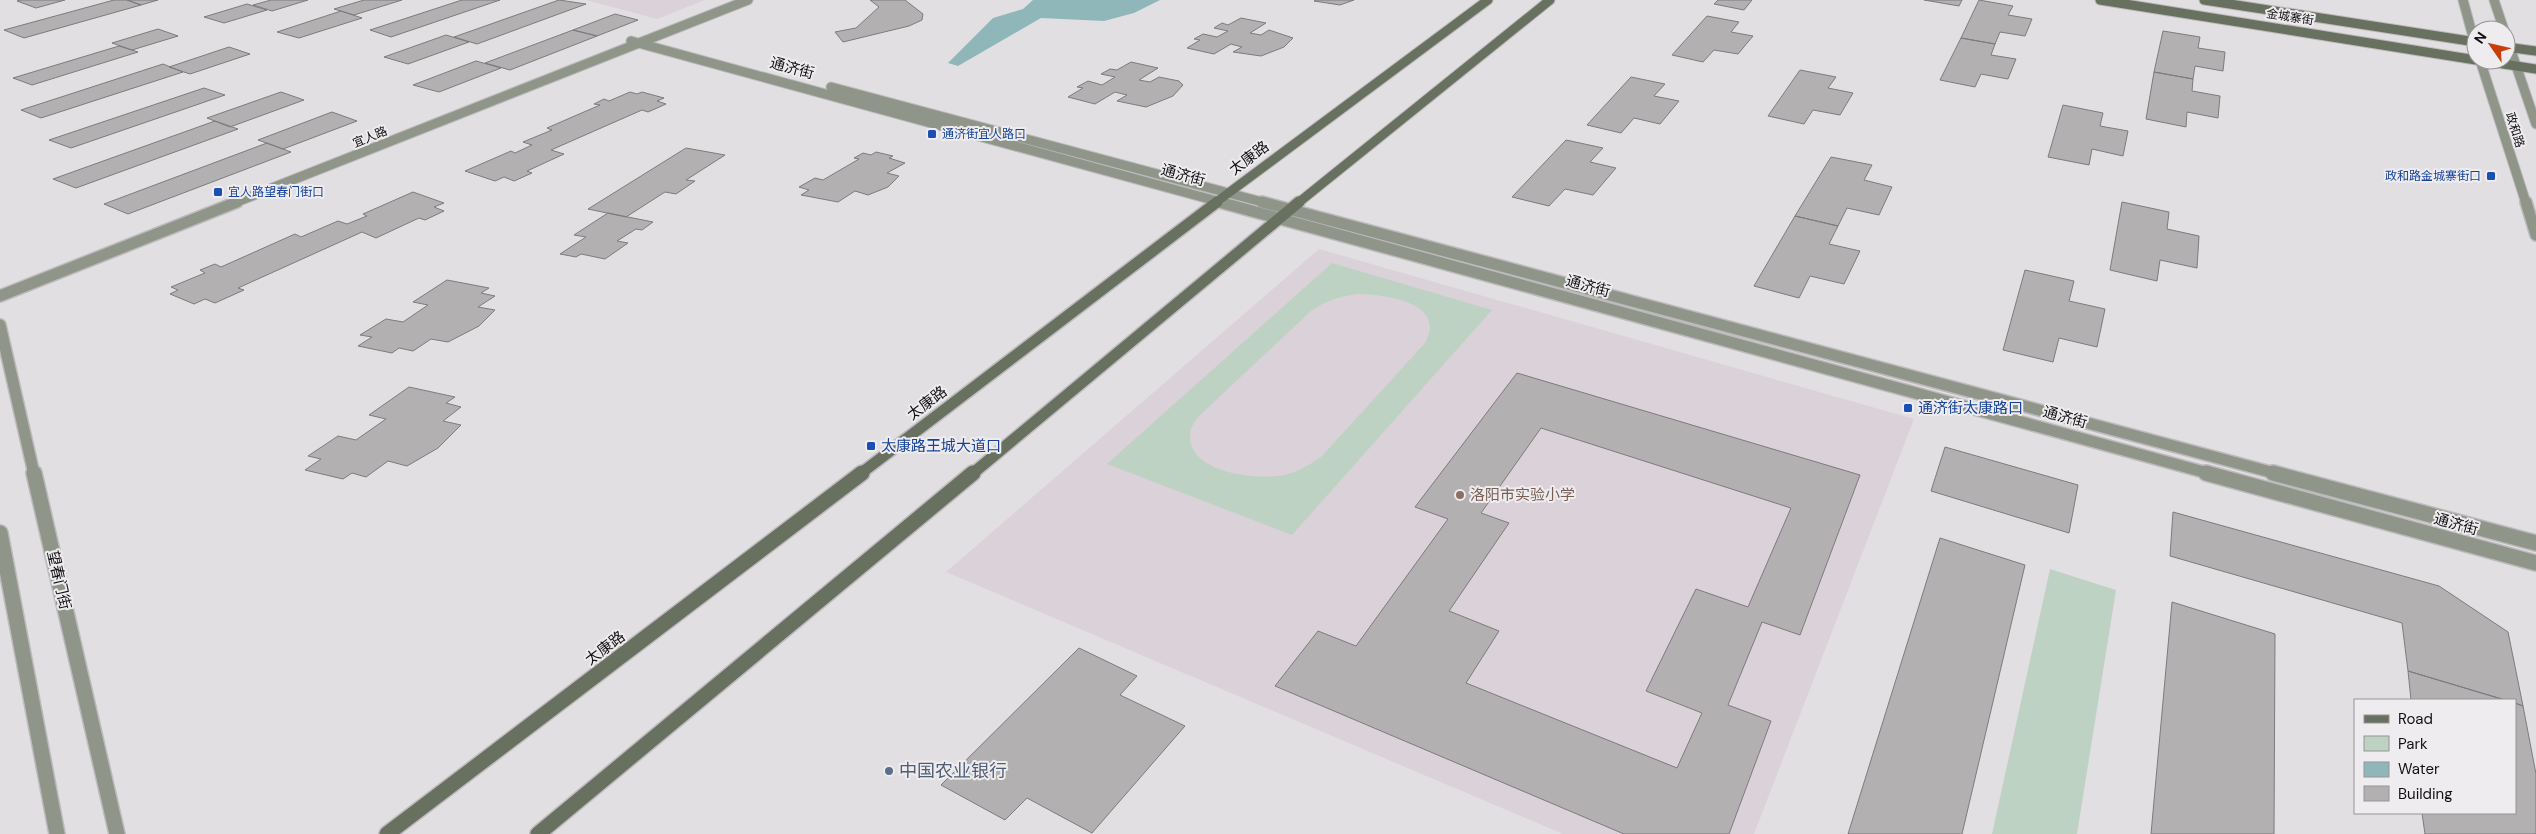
<svg xmlns="http://www.w3.org/2000/svg" width="2536" height="834" font-family="'DM Sans','Noto Sans SC',sans-serif">
<rect width="100%" height="100%" fill="#e2dfe2"/>
<!-- built -->
<path fill="#dad1d9" d="M586,0H705L657,19Z
M1319,249L1914,419L1754,834H1563L946,572Z"/>
<!-- green -->
<path fill="#bed2c4" fill-rule="evenodd" d="M1332,263L1492,310L1292,535L1107,464ZM1356,294C1383,294 1448,302 1425,343L1322,456C1311,464 1301,470 1288,474C1261,482 1180,473 1191,429C1192,425 1196,420 1199,416L1311,311C1325,301 1339,297 1356,294Z
M2050,569L2116,590L2077,834H1992Z"/>
<!-- water -->
<path fill="#8fb7ba" d="M1033,0H1160L1134,13L1104,21L1041,18L958,66L948,63L993,18L1023,9Z"/>
<!-- building -->
<path fill="#b3b0b2" stroke="#7d7b7d" fill-rule="evenodd" d="M21,0H65L36,8L17,1Z
M114,0H127L141,5L24,38L4,30Z
M127,0H158L141,5Z
M271,0H308L272,11L253,5Z
M364,0H402L354,15L334,9Z
M462,0H500L391,37L370,30Z
M559,0L586,4L477,44L454,37Z
M870,0H905L923,14L922,20L909,26L843,42L835,32L856,28L879,7Z
M1354,0L1340,5L1314,1L1316,0Z
M1718,0H1752L1744,10L1714,4Z
M1924,0H1962L1959,6Z
M1979,0L2013,6L2008,15L2032,19L2025,36L2000,32L1995,44L1961,38Z
M247,4L267,10L224,23L204,17Z
M341,11L362,18L299,38L277,32Z
M615,14L638,20L597,36L573,30Z
M1707,16L1739,22L1731,32L1753,36L1738,54L1714,50L1703,62L1672,55Z
M1241,18L1266,23L1250,33L1261,35L1269,30L1293,38L1284,47L1261,56L1233,52L1242,47L1231,44L1214,54L1187,48L1200,40L1194,39L1203,34L1217,37L1228,31L1214,28L1222,23L1228,25Z
M158,29L178,36L132,50L112,43Z
M573,30L597,36L510,70L485,63Z
M2163,31L2200,37L2198,48L2225,52L2223,71L2195,66L2193,79L2154,72Z
M446,35L469,42L408,64L384,57Z
M1961,38L1995,44L1991,55L2016,59L2008,79L1981,74L1975,87L1940,80Z
M119,46L138,52L32,85L13,78Z
M229,47L250,54L190,74L169,67Z
M476,61L501,68L439,92L413,85Z
M1131,62L1158,68L1139,80L1150,82L1159,77L1179,81L1183,85L1173,96L1146,107L1117,101L1127,95L1115,92L1095,104L1068,97L1083,88L1077,87L1088,81L1102,85L1115,77L1101,74L1110,69L1117,70Z
M163,64L183,72L41,118L21,110Z
M1800,70L1836,77L1828,88L1853,93L1840,115L1813,110L1804,124L1768,116Z
M2154,72L2193,79L2192,91L2220,96L2218,118L2187,112L2186,127L2146,119Z
M1631,77L1665,84L1654,96L1679,101L1660,124L1634,118L1621,133L1587,125Z
M204,88L225,95L71,148L49,140Z
M281,92L304,100L230,127L207,118Z
M630,92L637,94L642,92L664,98L657,101L666,104L648,112L642,110L551,150L564,154L527,171L532,173L514,181L504,177L495,181L465,171L511,151L515,153L532,145L523,142L552,130L547,128L600,105L594,104L604,99L609,101Z
M2063,105L2103,113L2100,126L2128,131L2123,156L2092,149L2089,165L2048,157Z
M332,112L357,121L283,149L258,140Z
M215,121L238,129L76,188L53,179Z
M1566,140L1603,148L1590,162L1616,168L1593,195L1565,189L1549,206L1512,197Z
M267,143L291,152L128,214L104,204Z
M686,148L725,155L686,180L695,181L676,194L665,192L626,217L588,209Z
M876,152L893,156L889,158L905,163L887,173L899,176L888,187L868,195L855,191L838,202L801,195L809,190L799,187L815,178L823,180L859,159L854,158L863,153L871,155Z
M1831,157L1872,165L1864,180L1892,187L1879,215L1847,208L1838,226L1795,216Z
M413,192L444,203L434,207L444,211L425,220L419,218L376,238L362,232L238,288L244,290L215,303L205,299L194,304L170,294L178,290L171,287L205,273L200,270L215,264L221,267L295,234L301,237L338,221L347,224L367,216L363,214Z
M2122,202L2169,212L2167,229L2199,236L2197,268L2160,260L2157,281L2110,270Z
M608,213L653,222L642,230L636,229L617,241L628,243L605,259L581,254L576,257L560,254L586,237L574,235Z
M1795,216L1838,226L1829,244L1860,251L1844,284L1810,276L1799,298L1754,286Z
M2025,270L2074,281L2069,301L2105,309L2097,347L2059,338L2053,362L2003,350Z
M447,280L489,288L481,293L495,296L478,307L495,310L479,326L448,342L431,339L413,351L399,348L392,353L358,346L372,337L360,335L386,319L403,322L428,305L413,302Z
M1517,373L1860,475L1800,635L1762,622L1728,705L1771,721L1729,834H1624L1275,686L1318,631L1356,646L1448,519L1415,507ZM1541,428L1791,508L1748,607L1696,589L1646,691L1702,713L1677,768L1466,683L1499,631L1449,611L1509,523L1481,513Z
M409,387L455,397L446,403L461,407L443,421L461,425L438,448L407,466L388,461L366,477L352,473L343,479L305,470L321,459L308,456L338,436L356,440L386,419L369,415Z
M1945,447L2078,485L2069,533L1931,491Z
M2173,512L2439,586L2508,632L2523,706L2515,703V700H2505L2408,671L2402,623L2170,556Z
M1940,538L2025,565L1962,834H1848Z
M2172,602L2275,634L2274,834H2151Z
M1079,648L1137,676L1120,695L1185,726L1092,833L1027,798L1005,820L941,785Z
M2408,671L2505,700H2411Z
M2515,703L2523,706L2536,774V834H2425L2422,813H2515Z"/>
<g fill="none" stroke-linecap="round" stroke-linejoin="round">
<defs>
<path id="minor-far2" d="M631,41L1224,203
M831,87L1266,203
M234,203L748,0"/>
<path id="minor-far1" d="M1219,202L2211,474
M1262,202L2278,474
M0,296L237,202"/>
<path id="minor" d="M2206,473L2536,563
M2273,473L2536,543"/>
<path id="tertiary-far2" d="M2463,0L2476,48
M2494,0L2504,30
M2506,36L2536,124
M2480,60L2526,203"/>
<path id="tertiary-far1" d="M2526,202L2536,235
M0,325L34,474"/>
<path id="tertiary" d="M34,473L117,834
M0,533L57,834"/>
<path id="secondary-far2" d="M2100,0L2476,60
M2204,0L2476,42
M2506,47L2536,51
M2478,60L2536,69
M1215,203L1488,0
M1298,203L1550,0"/>
<path id="secondary-far1" d="M860,474L1217,202
M972,474L1299,202"/>
<path id="secondary" d="M387,834L862,473
M538,834L973,473"/>
</defs>
<!-- minor-far2 casing -->
<use href="#minor-far2" stroke="#bdbabd" stroke-width="11"/>
<!-- minor-far1 casing -->
<use href="#minor-far1" stroke="#bdbabd" stroke-width="14"/>
<!-- minor casing -->
<use href="#minor" stroke="#bdbabd" stroke-width="18"/>
<!-- tertiary-far2 casing -->
<use href="#tertiary-far2" stroke="#bdbabd" stroke-width="11"/>
<!-- tertiary-far1 casing -->
<use href="#tertiary-far1" stroke="#bdbabd" stroke-width="14"/>
<!-- tertiary casing -->
<use href="#tertiary" stroke="#bdbabd" stroke-width="18"/>
<!-- secondary-far2 casing -->
<use href="#secondary-far2" stroke="#bdbabd" stroke-width="11"/>
<!-- secondary-far1 casing -->
<use href="#secondary-far1" stroke="#bdbabd" stroke-width="14"/>
<!-- secondary casing -->
<use href="#secondary" stroke="#bdbabd" stroke-width="18"/>
<!-- minor-far2 -->
<use href="#minor-far2" stroke="#8f9588" stroke-width="9"/>
<!-- minor-far1 -->
<use href="#minor-far1" stroke="#8f9588" stroke-width="11"/>
<!-- minor -->
<use href="#minor" stroke="#8f9588" stroke-width="15"/>
<!-- tertiary-far2 -->
<use href="#tertiary-far2" stroke="#8f9588" stroke-width="9"/>
<!-- tertiary-far1 -->
<use href="#tertiary-far1" stroke="#8f9588" stroke-width="11"/>
<!-- tertiary -->
<use href="#tertiary" stroke="#8f9588" stroke-width="15"/>
<!-- secondary-far2 -->
<use href="#secondary-far2" stroke="#68705f" stroke-width="9"/>
<!-- secondary-far1 -->
<use href="#secondary-far1" stroke="#68705f" stroke-width="11"/>
<!-- secondary -->
<use href="#secondary" stroke="#68705f" stroke-width="15"/>
</g>
<!-- markers -->
<g fill="#1a4fb4" stroke="#efecef" stroke-width="2">
<rect x="927" y="129" width="10" height="10" rx="2.5"/>
<rect x="2486" y="171" width="10" height="10" rx="2.5"/>
<rect x="213" y="187" width="10" height="10" rx="2.5"/>
<rect x="1903" y="403" width="10" height="10" rx="2.5"/>
<rect x="866" y="441" width="10" height="10" rx="2.5"/>
</g>
<circle fill="#8d6e63" stroke="#efecef" stroke-width="2" cx="1460" cy="495" r="5"/>
<circle fill="#5c6f8a" stroke="#efecef" stroke-width="2" cx="889" cy="771" r="5"/>
<g text-anchor="middle" dominant-baseline="central" stroke-width="4" stroke-linejoin="round" paint-order="stroke">
<!-- far-street labels -->
<g font-size="12" fill="#121112" stroke="#efecef">
<text transform="translate(2290 17) rotate(9)">金城寨街</text>
<text transform="translate(2515 130) rotate(72)">政和路</text>
<text transform="translate(370 137) rotate(-22)">宜人路</text>
</g>
<!-- far-transit labels -->
<g font-size="12" fill="#164399" stroke="#efecef" text-anchor="start">
<text x="942" y="134">通济街宜人路口</text>
<text x="2481" y="176" text-anchor="end">政和路金城寨街口</text>
<text x="228" y="192">宜人路望春门街口</text>
</g>
<!-- street labels -->
<g font-size="15" fill="#121112" stroke="#efecef">
<text transform="translate(792 68) rotate(15)">通济街</text>
<text transform="translate(1249 158) rotate(-37)">太康路</text>
<text transform="translate(1183 175) rotate(15)">通济街</text>
<text transform="translate(1588 286) rotate(15)">通济街</text>
<text transform="translate(927 403) rotate(-37)">太康路</text>
<text transform="translate(2065 417) rotate(15)">通济街</text>
<text transform="translate(2456 524) rotate(15)">通济街</text>
<text transform="translate(59 580) rotate(77)">望春门街</text>
<text transform="translate(605 648) rotate(-37)">太康路</text>
</g>
<!-- transit labels -->
<g font-size="15" fill="#164399" stroke="#efecef" text-anchor="start">
<text x="1918" y="408">通济街太康路口</text>
<text x="881" y="446">太康路王城大道口</text>
</g>
<!-- education labels -->
<g font-size="15" fill="#785e54" stroke="#efecef" text-anchor="start">
<text x="1470" y="495">洛阳市实验小学</text>
</g>
<!-- near-service labels -->
<g font-size="18" fill="#4e5e75" stroke="#efecef" text-anchor="start">
<text x="899" y="771">中国农业银行</text>
</g>
</g>
<!-- legend -->
<rect x="2354" y="699" width="162" height="115" fill="#efecef" stroke="#979497"/>
<rect x="2364" y="715" width="25" height="8" fill="#68705f" stroke="#979497"/>
<text x="2398" y="724" font-size="15" fill="#121112">Road</text>
<rect x="2364" y="736" width="25" height="15" fill="#bed2c4" stroke="#979497"/>
<text x="2398" y="749" font-size="15" fill="#121112">Park</text>
<rect x="2364" y="762" width="25" height="15" fill="#8fb7ba" stroke="#979497"/>
<text x="2398" y="774" font-size="15" fill="#121112">Water</text>
<rect x="2364" y="786" width="25" height="15" fill="#b3b0b2" stroke="#979497"/>
<text x="2398" y="799" font-size="15" fill="#121112">Building</text>
<!-- north arrow -->
<g transform="translate(2491 45) rotate(304)"><circle r="24" fill="#efecef" stroke="#979497"/>
<path d="M0-4L9 19L0 12L-9 19Z" fill="#c73f0d"/>
<text y="-8" font-size="14" font-weight="bold" text-anchor="middle" fill="#121112">N</text>
</g>
</svg>
